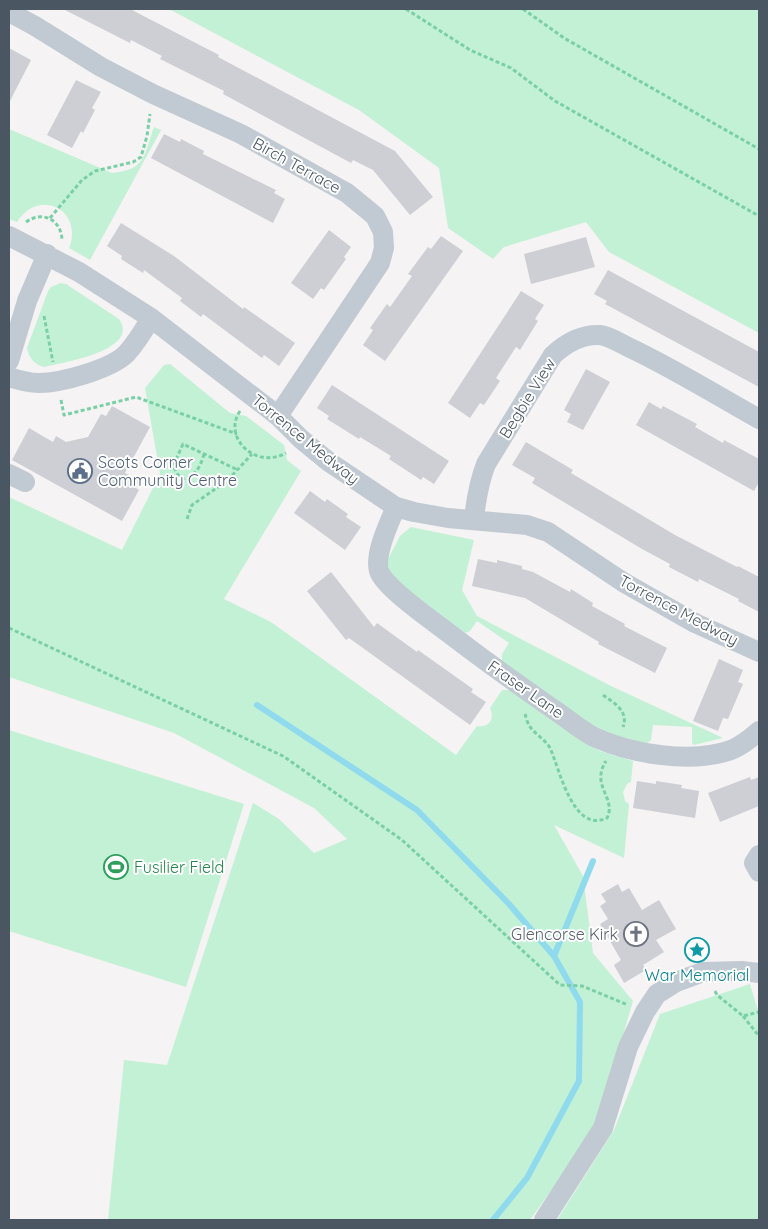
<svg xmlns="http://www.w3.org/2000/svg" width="768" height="1229" font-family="Quicksand,sans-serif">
<rect width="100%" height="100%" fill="#f5f3f3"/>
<!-- green -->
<path fill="#c3f1d5" d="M169,9H759V333L609,252L586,222L504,247L493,259L448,228L439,168L359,110Z
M154,127L161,130L90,260L69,248C84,210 39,187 17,222L9,219V129L112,173C146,170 144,155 154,127Z
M61,283L66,284L119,319C141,351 61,363 44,367C34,364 29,358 27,348L48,291L51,287Z
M170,364L230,413L246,416L284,445L287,460L301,471L224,599L271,622L456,755L477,726C489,728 495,719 490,708L502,690H513L585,742L600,751L633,761L631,782L627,784L623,792L625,801L629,804L624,858L554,825L583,876L593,953L633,1001L597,1126L530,1220H108L124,1060L167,1065L253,803L279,819L314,853L347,839L314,808L174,733L9,677V497L122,550L160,474L145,388L164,365Z
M411,527L474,540L462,590L477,616L611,686L723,738L694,745L692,743V727L653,725L651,740L645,745L591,729L502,661V654L509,643L477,621L470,631L465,633L391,579L387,561L400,536Z
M9,730L244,804L186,987L9,931Z
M750,984L759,1014V1220H557L614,1130L660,1014Z"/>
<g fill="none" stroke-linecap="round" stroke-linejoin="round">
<!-- stream -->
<path stroke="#90daee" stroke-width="6" d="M257,705L417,810L509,904L554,956L580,1002L579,1081L527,1178L493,1220
M554,956L593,861"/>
</g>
<!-- building -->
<path fill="#cdcfd5" d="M63,9H130L219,55L218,57L395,151L433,197L410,215L373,170L353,160L351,163L223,94L224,91L160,59L162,56L131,40L130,43Z
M9,48L31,60L9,103Z
M76,80L101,92L92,108L95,110L83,133L81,131L72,148L47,135Z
M164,134L180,142L181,139L204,151L203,154L276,190L274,193L285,199L273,223L151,158Z
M121,223L174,256L243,309L244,307L295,343L279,366L264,355L262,358L203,314L201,317L180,301L182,298L144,270L143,273L121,259L122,256L107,246Z
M329,230L351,247L344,257L346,259L324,290L321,288L313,299L291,283Z
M441,236L463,251L385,361L363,345L373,330L370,328L387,304L390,307L412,276L408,274L428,247L431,249Z
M586,237L595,267L531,284L524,254Z
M608,270L759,352V387L605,304L607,301L594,294Z
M521,291L544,305L535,319L538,321L520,350L516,347L496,378L500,381L484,405L480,403L470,418L448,403Z
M586,369L610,382L583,430L567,422L571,414L564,410Z
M332,385L449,461L434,484L423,477L421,480L389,459L391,456L360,437L359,439L327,419L329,416L317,408Z
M649,402L661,409L663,406L697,424L695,427L723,443L724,440L759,459V482L754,491L636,425Z
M112,406L150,427L125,473L140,481L136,488L139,490L122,521L12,460L29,428L53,442L56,436L66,442L88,437L101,414L106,416Z
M526,442L573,470L571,473L675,535L737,567L738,566L759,577V612L738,601L739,599L699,579L698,582L669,567L670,564L642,549L532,483L535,478L512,465Z
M310,491L325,502L327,499L348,514L346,517L361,527L345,550L294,513Z
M478,559L497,563V560L522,566V569L533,572L570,592L571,589L593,603L592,606L625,624L624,626L667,648L655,673L598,644L599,642L525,598L472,586Z
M331,572L374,627L377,623L417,652L418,650L473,689L471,692L486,702L470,725L349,638L346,640L307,591Z
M719,659L743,670L738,682L743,684L728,719L723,718L718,731L693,721Z
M750,777L751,780L759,777V806L720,822L708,793Z
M637,781L656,784V781L682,785L681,788L699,791L695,818L633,808Z
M618,884L622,892L629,888L642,910L659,900L676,929L656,940L664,952L643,965L646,970L624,983L614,965L621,960L600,924L608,919L600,906L606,902L601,894Z"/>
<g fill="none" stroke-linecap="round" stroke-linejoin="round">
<!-- path -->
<path stroke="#7ad0a6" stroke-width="3" stroke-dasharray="4 2.5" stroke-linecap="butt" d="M406,9L470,50L511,68L555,101L759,216
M523,9L564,38L759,149
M50,218L82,180L95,171L133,162L141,157L147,136L150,114
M26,222C43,210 62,220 62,241
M44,316L53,362
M61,400L64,415L136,397L237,434
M240,411C222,437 255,470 286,453
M204,454C201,466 195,477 183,479L178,475L173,466L183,444L238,470
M187,519L192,505L227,481L252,454
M9,628L283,756L402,840L560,985L582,986L628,1005
M603,695C614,703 629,711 623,727
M525,714C526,717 527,722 529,725C534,734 545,739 550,748C560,770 573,834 607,818C617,798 590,786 606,761
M715,991L717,995L743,1016L759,1012
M743,1016L759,1036"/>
<!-- minor -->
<path stroke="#c1cad2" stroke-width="20" d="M9,12L35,26L101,67L153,94L241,134L347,193L375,216L383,232L384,248L380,263L278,416
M9,236L79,272L151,318L278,416L301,439L329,462L396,507L414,512L448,518L527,525L548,532L623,582L695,623L759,652
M9,361L27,301L47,254
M9,377C18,380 29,383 39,383C61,383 112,369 127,353C136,343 144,330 151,318
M9,474L25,482
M396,507C389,523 374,554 379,571C385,589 439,625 455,638C488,663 520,686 553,709C567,718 580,730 594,737C631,754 692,764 731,750C741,746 751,738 759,731
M474,519C476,500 479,482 486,464L553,355C566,343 581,334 600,335C609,336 620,343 628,347C673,368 716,395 759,419
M759,855L754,863L759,872
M544,1220L603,1128L628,1047L645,1012L657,994L676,982L703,972L742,971L759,973"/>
</g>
<!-- icons -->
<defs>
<symbol id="civic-ring" viewBox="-11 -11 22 22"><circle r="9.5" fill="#fff" stroke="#5c6f8a" stroke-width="1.5"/><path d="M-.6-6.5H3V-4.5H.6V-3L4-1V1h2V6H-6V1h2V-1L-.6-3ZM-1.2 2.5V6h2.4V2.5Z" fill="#5c6f8a"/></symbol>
<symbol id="stadium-ring" viewBox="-11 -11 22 22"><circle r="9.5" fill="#fff" stroke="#2e9e5b" stroke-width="1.5"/><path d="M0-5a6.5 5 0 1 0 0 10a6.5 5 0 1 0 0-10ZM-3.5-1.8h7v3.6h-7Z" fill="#2e9e5b"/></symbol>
<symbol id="church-ring" viewBox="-11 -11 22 22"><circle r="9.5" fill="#fff" stroke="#6b7280" stroke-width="1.5"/><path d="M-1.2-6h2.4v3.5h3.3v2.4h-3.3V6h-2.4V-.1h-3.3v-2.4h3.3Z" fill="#6b7280"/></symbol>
<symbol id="sight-ring" viewBox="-11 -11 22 22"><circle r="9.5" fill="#fff" stroke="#0f9aa8" stroke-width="1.5"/><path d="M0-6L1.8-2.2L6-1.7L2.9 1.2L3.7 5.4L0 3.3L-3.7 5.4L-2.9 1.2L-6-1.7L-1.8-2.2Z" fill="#0f9aa8"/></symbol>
</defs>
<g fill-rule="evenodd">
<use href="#civic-ring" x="66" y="457" width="28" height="28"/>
<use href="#stadium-ring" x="102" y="853" width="28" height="28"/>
<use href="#church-ring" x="622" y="920" width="28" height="28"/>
<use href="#sight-ring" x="683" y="936" width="28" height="28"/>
</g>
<g text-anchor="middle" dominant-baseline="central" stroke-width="4" stroke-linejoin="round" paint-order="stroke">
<!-- street labels -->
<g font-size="16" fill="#4a5661" stroke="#fff">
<text transform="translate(297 165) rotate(29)">Birch Terrace</text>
<text transform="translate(527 398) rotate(-58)">Begbie View</text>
<text transform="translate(306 439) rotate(39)">Torrence Medway</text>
<text transform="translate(679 610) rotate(28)">Torrence Medway</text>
<text transform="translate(526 689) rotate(35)">Fraser Lane</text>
</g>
<!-- service labels -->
<g font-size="16" fill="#4e5e75" stroke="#fff" text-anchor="start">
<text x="98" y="462">Scots Corner<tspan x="98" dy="18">Community Centre</tspan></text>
</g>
<!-- leisure labels -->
<g font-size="16" fill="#27864d" stroke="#fff" text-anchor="start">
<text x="134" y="867">Fusilier Field</text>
</g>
<!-- worship labels -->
<g font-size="16" fill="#5b616d" stroke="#fff" text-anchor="end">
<text x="618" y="934">Glencorse Kirk</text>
</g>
<!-- culture labels -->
<g font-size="16" fill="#0d838f" stroke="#fff">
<text x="697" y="975">War Memorial</text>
</g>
</g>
<!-- border -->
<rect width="768" height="1229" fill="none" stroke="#4a5661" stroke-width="20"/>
</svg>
